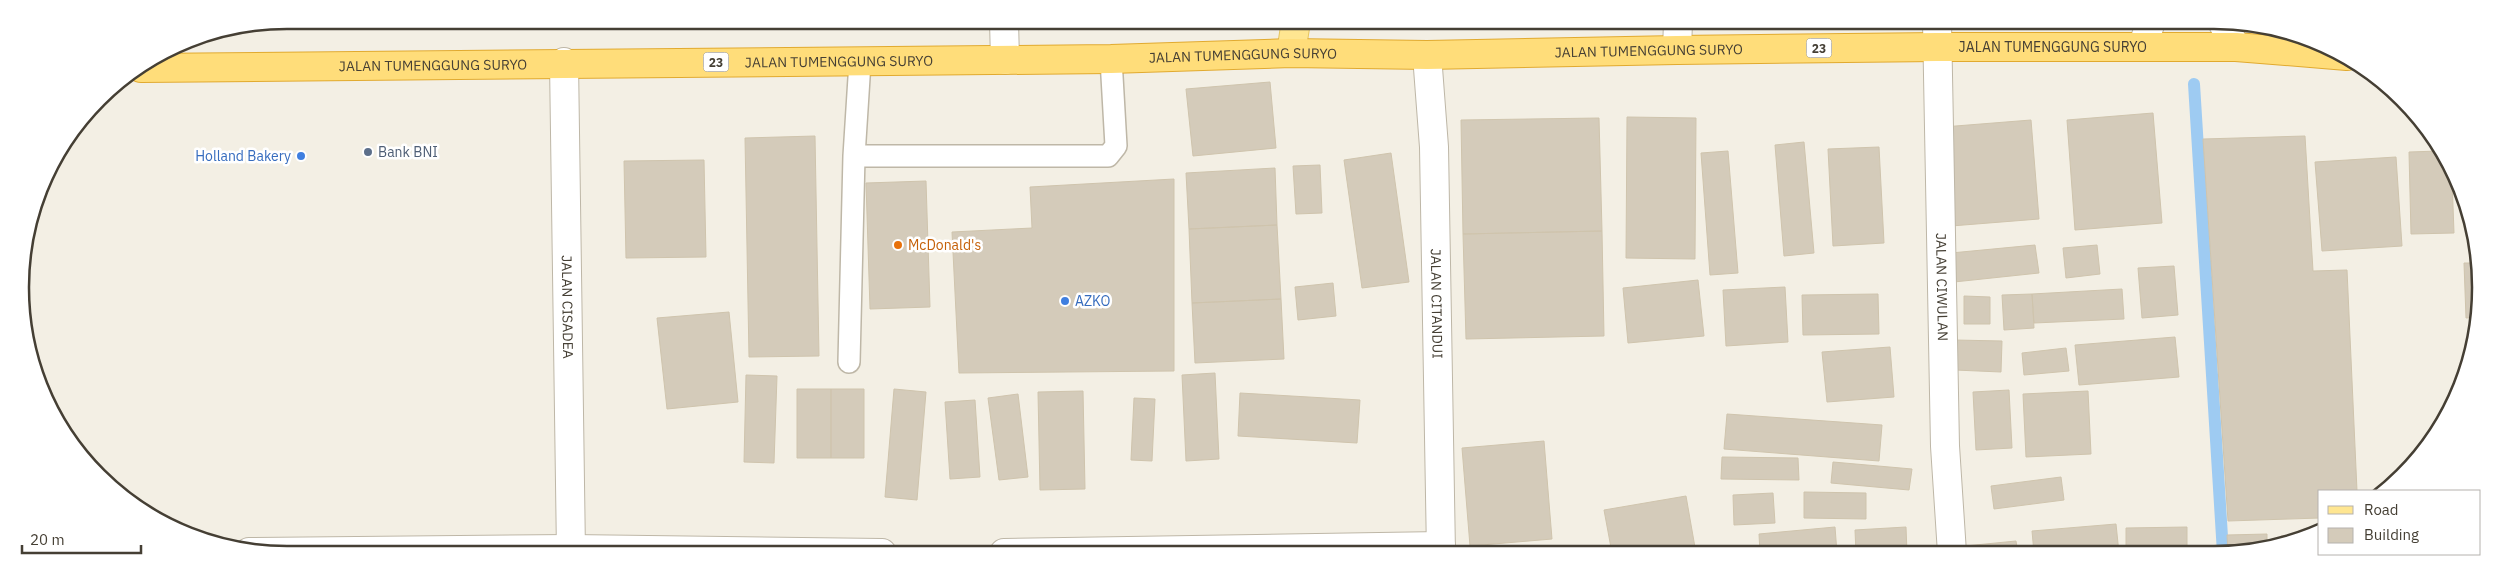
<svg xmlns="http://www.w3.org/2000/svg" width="2501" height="575" font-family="'IBM Plex Sans',sans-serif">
<rect width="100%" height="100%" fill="#f3efe4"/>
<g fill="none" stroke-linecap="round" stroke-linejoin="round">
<!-- stream -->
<path stroke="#9ecbf2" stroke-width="12" d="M2194,84L2223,553"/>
</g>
<!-- building -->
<path fill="#d4cbba" stroke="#cfc4ad" d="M1270,82L1276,148L1193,156L1186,89Z
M2153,113L2162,223L2075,230L2067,120Z
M1627,117L1696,118L1695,259L1626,258Z
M1599,118L1602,231L1463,234L1461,120Z
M2031,120L2039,219L1951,226L1943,127Z
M815,136L819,356L749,357L745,138Z
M2305,136L2313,271L2347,270L2357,491H2320V518L2228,521L2203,139Z
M1804,142L1814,253L1784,256L1775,145Z
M1879,147L1884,243L1833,246L1828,149Z
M1728,151L1738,273L1710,275L1701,153Z
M2439,151L2452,179L2454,233L2411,234L2409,152Z
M1391,153L1409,282L1362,288L1344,160Z
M2396,157L2402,246L2322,251L2315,162Z
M704,160L706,257L626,258L624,161Z
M1320,165L1322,213L1296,214L1293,166Z
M1275,168L1277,225L1189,229L1186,173Z
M1174,179V371L959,373L952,232L1032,228L1030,187Z
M926,181L930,307L870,309L866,183Z
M1277,225L1281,299L1192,303L1189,229Z
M1602,231L1604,336L1466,339L1463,234Z
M2035,245L2039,273L1954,282L1951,253Z
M2097,245L2100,274L2066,278L2063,248Z
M2464,263H2475L2478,317L2466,318Z
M2174,266L2178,315L2142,318L2138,268Z
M1698,280L1704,336L1628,343L1623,288Z
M1333,283L1336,316L1298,320L1295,287Z
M1785,287L1788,342L1726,346L1723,290Z
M2122,289L2124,319L2034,323L2032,294Z
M1878,294L1879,334L1803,335L1802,295Z
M2032,294L2034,328L2004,330L2002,295Z
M1964,296L1990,297V324H1964Z
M1281,299L1284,359L1195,363L1192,303Z
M729,312L738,402L667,409L657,318Z
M2175,337L2179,377L2079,385L2075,345Z
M1955,340L2002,341L2001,372L1955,370Z
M1890,347L1894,397L1827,402L1822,352Z
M2066,348L2069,371L2024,375L2022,353Z
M1215,373L1219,459L1186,461L1182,375Z
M746,375L777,376L774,463L744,462Z
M797,389H831V458H797Z
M831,389H864V458H831Z
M894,389L926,392L917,500L885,497Z
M2009,390L2012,448L1976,450L1973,392Z
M1083,391L1085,489L1040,490L1038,392Z
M2088,391L2091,454L2026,457L2023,394Z
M1240,393L1360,400L1357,443L1238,436Z
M1018,394L1028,477L999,480L988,398Z
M1134,398L1155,399L1152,461L1131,460Z
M975,400L980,477L950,479L945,402Z
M1727,414L1882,425L1879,461L1724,449Z
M1544,441L1552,539L1470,546L1462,448Z
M1722,457L1798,458L1799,480L1721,479Z
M1833,462L1912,469L1909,490L1831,483Z
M2061,477L2064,500L1994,509L1991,486Z
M1804,492L1866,493V519L1804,518Z
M1773,493L1775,523L1734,525L1733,495Z
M1686,496L1696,553H1612L1604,510Z
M2116,524L2119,553H2034L2032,531Z
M1835,527L1837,553H1760L1759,534Z
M1906,527L1907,553H1856L1855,530Z
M2187,527V553H2126V528Z
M2267,534V547L2248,553H2228L2227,535Z
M2309,534L2282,543L2281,536Z
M2016,541L2018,553H1956L1955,547Z"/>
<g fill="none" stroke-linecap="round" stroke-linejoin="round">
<defs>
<path id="service" d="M854,156H1108L1116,146L1111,59
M849,362L854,156L860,62"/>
<g id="minor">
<path d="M1004,21L1005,60"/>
<path id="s1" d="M1937,22L1945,446L1952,553"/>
<path d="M2222,22L2236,47"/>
<path d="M2142,47L2151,22"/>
<path d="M1677,50L1678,22"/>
<path id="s2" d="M1427,55L1434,147L1441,553"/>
<path id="s3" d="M564,62L571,553"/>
<path d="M249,552L571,549L882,553"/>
<path d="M1004,553L1441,546"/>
</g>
<path id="primary" d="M1291,53L1296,21"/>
<g id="trunk">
<path id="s4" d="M141,68L1111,59L1291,53L1427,55L1677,50L1937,47H2236L2347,56"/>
</g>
</defs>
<!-- service casing -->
<use href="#service" stroke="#beb7a7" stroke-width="24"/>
<!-- minor casing -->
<use href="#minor" stroke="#beb7a7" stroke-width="30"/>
<!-- primary casing -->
<use href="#primary" stroke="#e6c55f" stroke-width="30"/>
<!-- trunk casing -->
<use href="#trunk" stroke="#e1aa30" stroke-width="30"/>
<!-- service -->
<use href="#service" stroke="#fff" stroke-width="21"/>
<!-- minor -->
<use href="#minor" stroke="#fff" stroke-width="28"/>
<!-- primary -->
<use href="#primary" stroke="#ffe691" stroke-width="28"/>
<!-- trunk -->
<use href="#trunk" stroke="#ffdd7a" stroke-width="28"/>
</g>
<!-- markers -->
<circle fill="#5c6f8a" stroke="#fff" stroke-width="2" cx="368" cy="152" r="5"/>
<g fill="#3f7fe0" stroke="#fff" stroke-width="2">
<circle cx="301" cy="156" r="5"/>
<circle cx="1065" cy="301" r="5"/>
</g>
<circle fill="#e8710a" stroke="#fff" stroke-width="2" cx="898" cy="245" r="5"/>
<g text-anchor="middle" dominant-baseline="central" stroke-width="5" stroke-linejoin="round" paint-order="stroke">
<!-- shield labels -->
<g fill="#fff" stroke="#7d7971" stroke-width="1">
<rect x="1806.5" y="38.5" width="25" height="19" rx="4"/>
<rect x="703.5" y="52.5" width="25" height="19" rx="4"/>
</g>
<g font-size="12" font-weight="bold" fill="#453f34">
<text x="1819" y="48">23</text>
<text x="716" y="62">23</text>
</g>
<!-- street labels -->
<g font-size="14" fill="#453f34" stroke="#fff">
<text stroke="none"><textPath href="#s4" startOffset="1912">JALAN TUMENGGUNG SURYO</textPath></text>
<text stroke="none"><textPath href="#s4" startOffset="1508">JALAN TUMENGGUNG SURYO</textPath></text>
<text stroke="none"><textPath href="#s4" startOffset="1102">JALAN TUMENGGUNG SURYO</textPath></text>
<text stroke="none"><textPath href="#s4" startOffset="698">JALAN TUMENGGUNG SURYO</textPath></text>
<text stroke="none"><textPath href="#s4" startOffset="292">JALAN TUMENGGUNG SURYO</textPath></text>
<text stroke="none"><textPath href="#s1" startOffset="265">JALAN CIWULAN</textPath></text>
<text stroke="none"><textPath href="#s2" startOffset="249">JALAN CITANDUI</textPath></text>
<text stroke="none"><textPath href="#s3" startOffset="245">JALAN CISADEA</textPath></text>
</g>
<!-- service labels -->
<g font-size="14" fill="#4e5e75" stroke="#fff" text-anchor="start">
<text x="378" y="152">Bank BNI</text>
</g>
<!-- shop labels -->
<g font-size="14" fill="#366cbe" stroke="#fff" text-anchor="end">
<text x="291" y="156">Holland Bakery</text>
<text x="1075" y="301" text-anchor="start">AZKO</text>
</g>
<!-- food labels -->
<g font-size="14" fill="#c56008" stroke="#fff" text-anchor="start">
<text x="908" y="245">McDonald's</text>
</g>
</g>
<!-- crop -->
<path d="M0 0H2501V575H0ZM287 29H2214A258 258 0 0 1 2472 287V288A258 258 0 0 1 2214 546H287A258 258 0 0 1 29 288V287A258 258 0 0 1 287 29Z" fill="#fff" fill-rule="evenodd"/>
<path fill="none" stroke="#453f34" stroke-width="2.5" d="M287 29H2214A258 258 0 0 1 2472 287V288A258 258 0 0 1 2214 546H287A258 258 0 0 1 29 288V287A258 258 0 0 1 287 29Z"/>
<!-- legend -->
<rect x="2318" y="490" width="162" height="65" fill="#ffffff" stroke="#b5b2ae"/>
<rect x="2328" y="506" width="25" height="8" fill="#ffe691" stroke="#b5b2ae"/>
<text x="2364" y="515" font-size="15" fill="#453f34">Road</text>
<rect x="2328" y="528" width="25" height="15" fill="#d4cbba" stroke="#b5b2ae"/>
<text x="2364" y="540" font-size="15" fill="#453f34">Building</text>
<!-- scale -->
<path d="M22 545v8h119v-8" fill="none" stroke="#453f34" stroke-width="2.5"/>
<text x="30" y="545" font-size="15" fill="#453f34" stroke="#ffffff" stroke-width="4" paint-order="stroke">20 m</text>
</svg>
